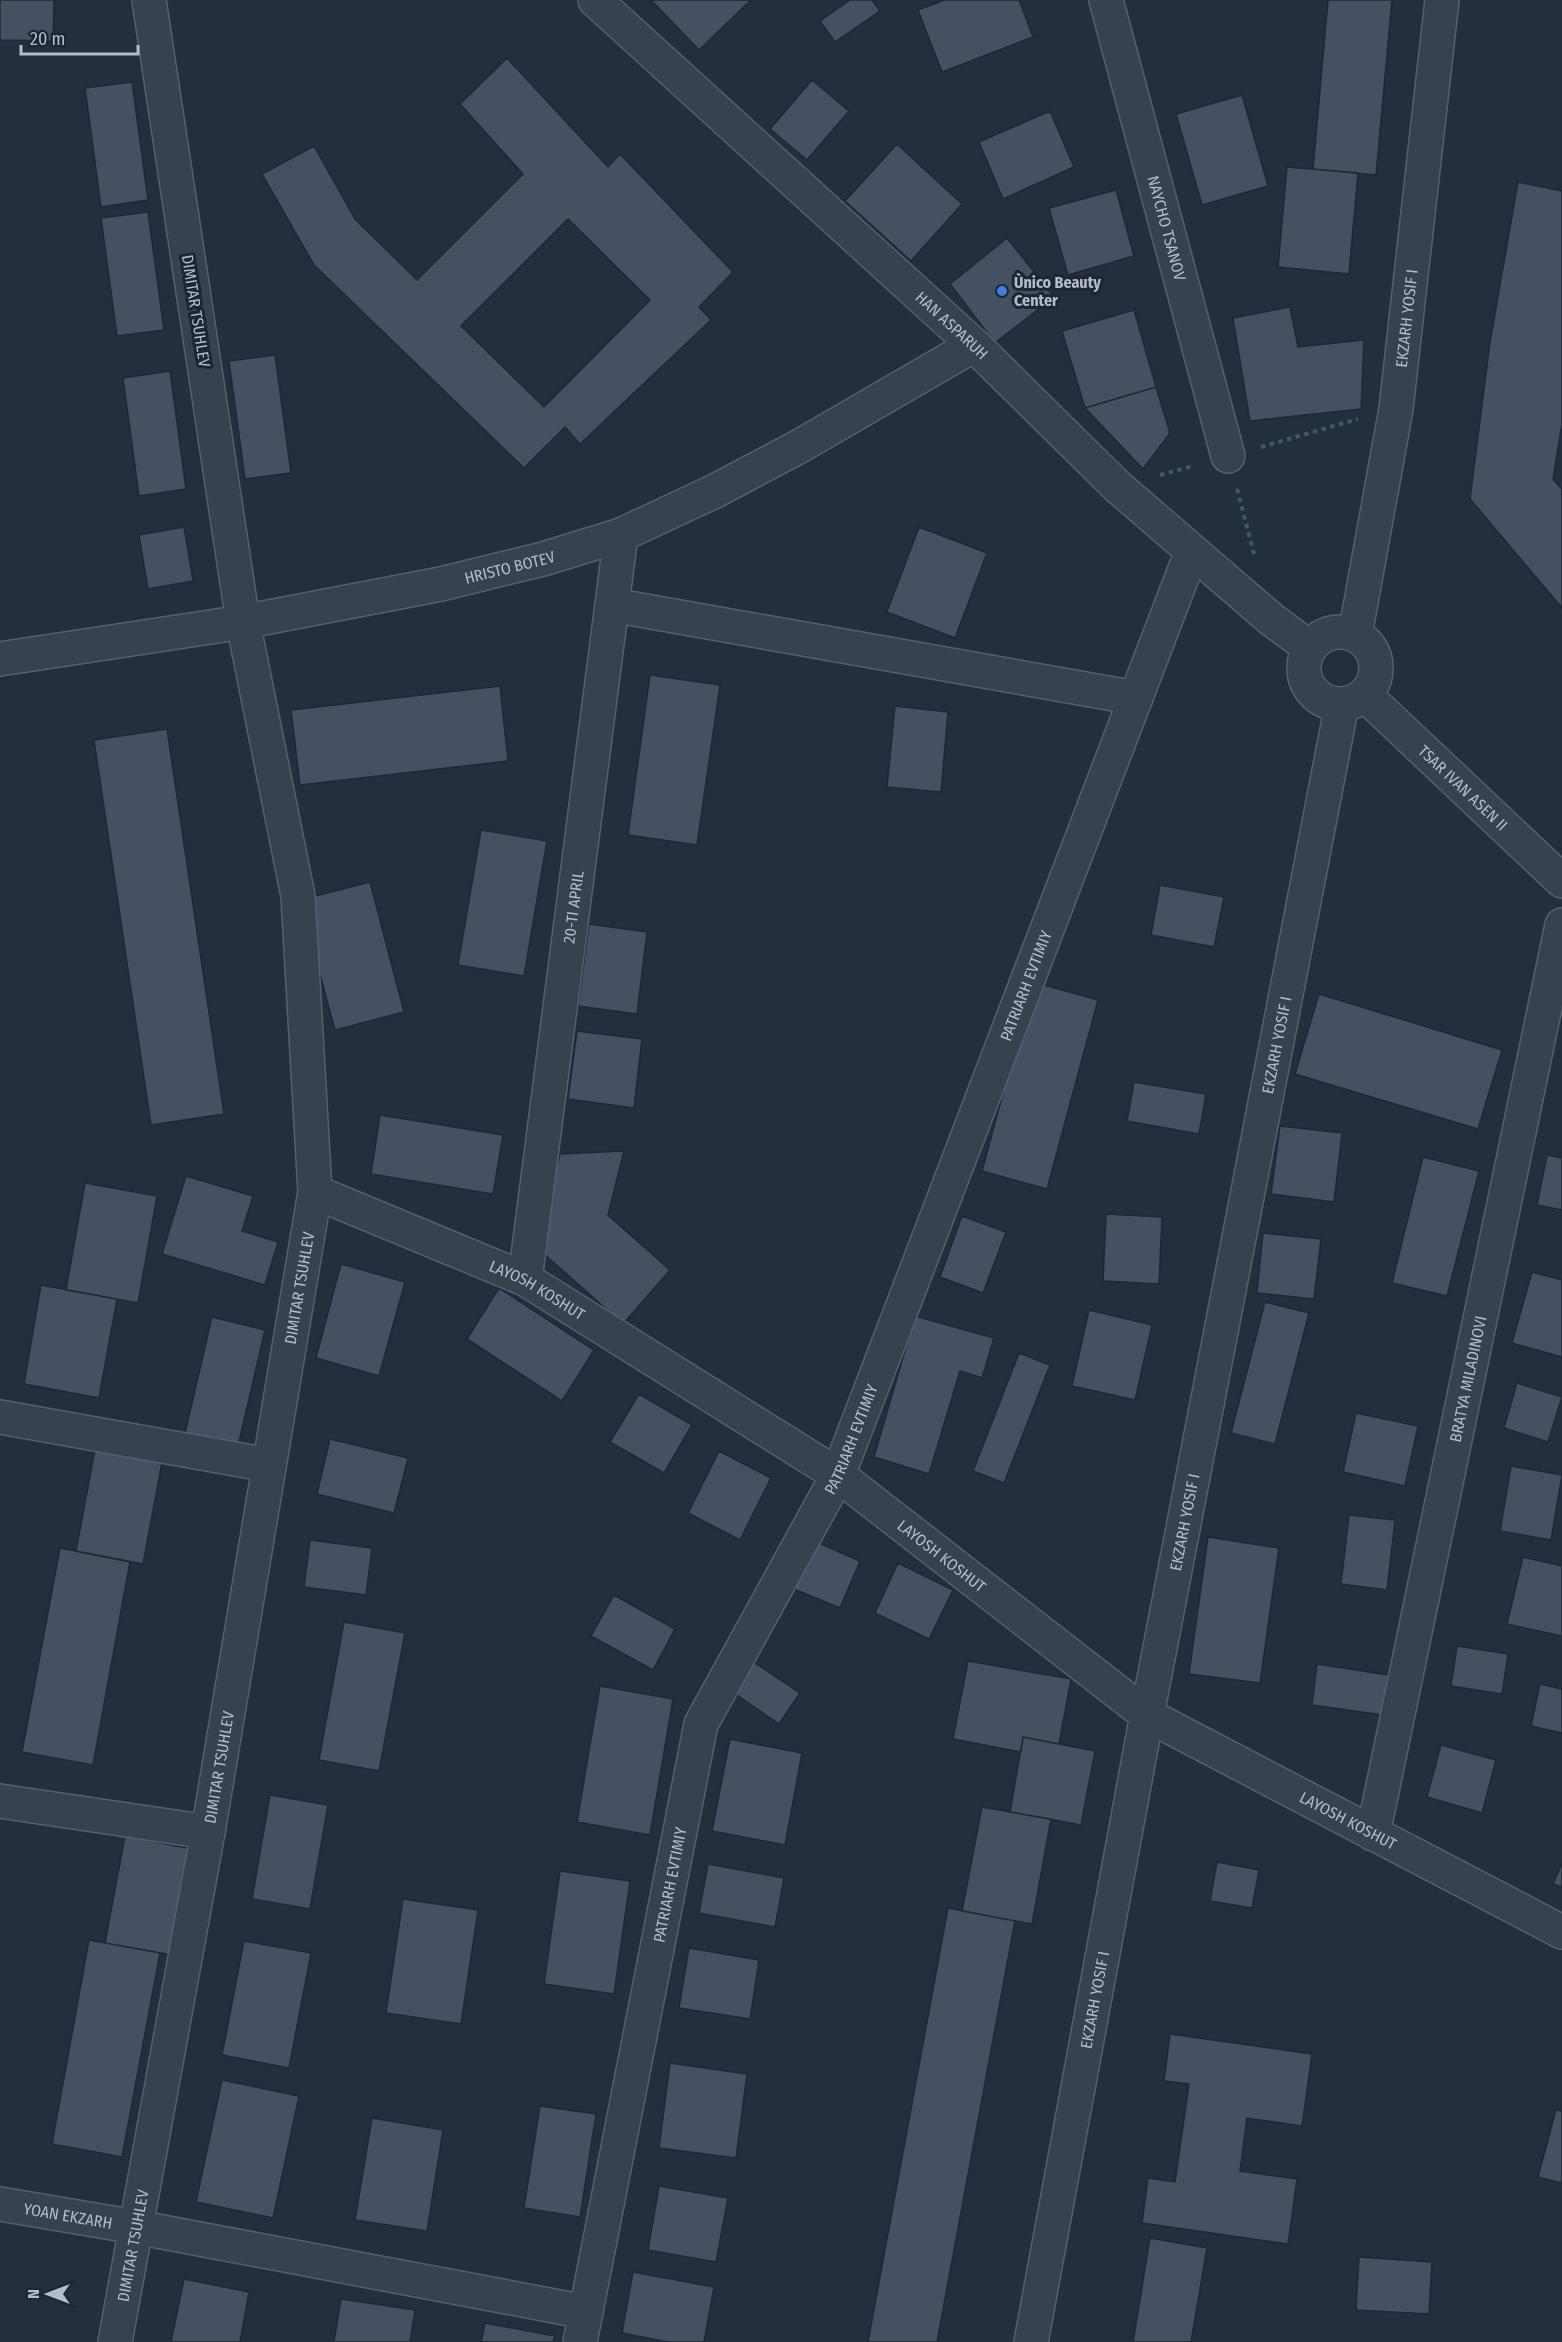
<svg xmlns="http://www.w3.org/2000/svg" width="1562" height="2342" font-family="'Fira Sans Condensed',sans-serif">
<rect width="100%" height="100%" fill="#242f3e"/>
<!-- building -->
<path fill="#455162" stroke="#1f2835" stroke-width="1.5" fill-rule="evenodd" d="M0,0H54L53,41L0,40Z
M651,0H751L699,50Z
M850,0H872L880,11L835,42L820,21Z
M944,0H1019L1033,37L942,72L918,10Z
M1328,0H1392L1376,175L1313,169Z
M507,58L608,167L620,154L733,272L699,307L711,320L580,444L565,427L524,468L314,265L262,174L314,146L355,219L417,280L523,174L460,104ZM568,219L650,300L544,407L461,326Z
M812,80L849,111L807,160L770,129Z
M132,82L148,200L101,207L85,88Z
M1242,95L1268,186L1202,205L1176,114Z
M1050,111L1074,167L1003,199L979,142Z
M897,144L962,204L911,261L845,201Z
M1287,167L1358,173L1349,274L1278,267Z
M1518,182L1562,191V424L1553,479L1562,489V608L1470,499L1490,342Z
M1116,190L1134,256L1068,275L1049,208Z
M148,212L164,330L117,336L101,218Z
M1007,238L1054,297L995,343L950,284Z
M1290,307L1298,347L1364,340L1361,409L1250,421L1233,318Z
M1134,310L1156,387L1085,408L1062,331Z
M275,355L291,473L245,479L229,361Z
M170,371L186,489L139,496L123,378Z
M1156,387L1170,433L1143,469L1085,408Z
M184,527L193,581L148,589L139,535Z
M919,527L987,553L955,638L887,612Z
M650,675L720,685L697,845L628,835Z
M500,686L508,761L300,785L291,710Z
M895,706L948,712L941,792L887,787Z
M167,729L224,1114L151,1125L94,740Z
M481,830L547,841L524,976L458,965Z
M370,882L404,1012L335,1030L300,900Z
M1160,885L1224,897L1214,947L1151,935Z
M589,924L647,932L637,1014L578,1006Z
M1033,982L1098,1000L1047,1189L982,1171Z
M1319,994L1502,1050L1478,1129L1295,1074Z
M577,1031L642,1039L634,1108L568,1099Z
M1134,1082L1206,1094L1199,1134L1127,1121Z
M380,1115L503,1135L493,1194L371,1174Z
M1280,1126L1342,1133L1334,1202L1271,1194Z
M624,1151L608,1215L670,1270L623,1324L535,1246L560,1154Z
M1547,1155L1562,1158V1210L1537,1205Z
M1423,1157L1479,1171L1447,1296L1392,1283Z
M186,1176L253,1196L242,1231L278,1242L265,1285L162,1254Z
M85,1183L157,1196L138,1303L66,1290Z
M1106,1214L1162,1217L1159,1284L1103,1281Z
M962,1216L1006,1232L983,1293L940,1277Z
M1263,1233L1321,1239L1314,1299L1257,1293Z
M341,1264L405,1282L379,1376L316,1358Z
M1532,1272L1562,1280V1357L1512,1343Z
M41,1285L117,1299L99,1398L24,1384Z
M499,1288L594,1350L562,1401L467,1339Z
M1265,1302L1309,1313L1275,1444L1231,1433Z
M1089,1310L1152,1325L1135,1400L1072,1386Z
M915,1316L994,1338L982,1378L960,1371L929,1474L874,1457Z
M212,1317L265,1330L238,1446L185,1433Z
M1019,1353L1050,1365L1004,1483L973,1471Z
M1517,1383L1562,1397L1548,1442L1504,1428Z
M639,1394L692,1425L664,1473L610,1442Z
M1356,1413L1418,1426L1405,1486L1343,1472Z
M330,1439L408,1458L394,1513L317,1494Z
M96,1444L163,1457L143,1564L76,1551Z
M719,1451L771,1478L740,1540L688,1513Z
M1511,1466L1562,1475L1551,1540L1500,1531Z
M1349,1515L1395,1520L1387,1590L1341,1584Z
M1208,1537L1279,1548L1260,1683L1189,1674Z
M310,1540L372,1548L366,1595L304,1587Z
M814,1541L860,1561L840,1608L794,1589Z
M60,1548L130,1562L93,1765L22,1752Z
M1523,1557L1562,1566V1636L1507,1624Z
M898,1563L953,1590L929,1639L875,1613Z
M614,1595L675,1629L653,1670L591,1636Z
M344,1622L405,1633L379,1771L319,1760Z
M1457,1646L1508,1654L1502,1694L1451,1686Z
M752,1661L800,1693L779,1724L731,1691Z
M968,1661L1071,1679L1059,1744L1023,1737L1021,1752L953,1739Z
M1317,1664L1388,1675L1383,1715L1312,1705Z
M1540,1684L1562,1689V1733L1531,1726Z
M600,1686L673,1699L650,1835L577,1822Z
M1023,1737L1095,1751L1081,1825L1010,1812Z
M730,1739L802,1753L785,1845L712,1831Z
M1441,1745L1496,1760L1482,1813L1427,1797Z
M270,1795L328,1805L310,1909L252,1899Z
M982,1807L1051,1819L1032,1924L962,1911Z
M125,1836L192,1849L172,1955L105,1943Z
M1217,1862L1259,1870L1252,1908L1210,1901Z
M1562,1863V1887L1553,1884Z
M708,1864L784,1878L775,1927L699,1913Z
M560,1871L630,1881L614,1994L544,1984Z
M403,1899L478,1910L461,2024L386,2013Z
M948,1908L1015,1921L937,2342H868Z
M89,1940L160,1953L122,2157L52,2144Z
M244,1941L311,1953L289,2068L222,2055Z
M689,1948L759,1960L750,2019L679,2008Z
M1170,2034L1312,2054L1302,2126L1247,2118L1240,2171L1297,2179L1288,2244L1142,2223L1148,2178L1175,2182L1189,2084L1164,2081Z
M670,2063L747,2074L736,2158L659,2148Z
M222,2080L299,2096L273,2218L196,2202Z
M540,2106L596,2114L580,2217L524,2208Z
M1556,2110L1562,2111V2183L1538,2177Z
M372,2118L443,2130L427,2231L355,2220Z
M659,2186L728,2198L716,2262L648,2250Z
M1150,2238L1207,2248L1191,2342H1133Z
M1359,2257L1432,2262L1429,2314L1356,2310Z
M633,2272L714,2287L704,2342H668L622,2333Z
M184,2279L249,2292L240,2342H171Z
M341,2299L415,2310L410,2342H334Z
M485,2323L555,2336L553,2342H481Z"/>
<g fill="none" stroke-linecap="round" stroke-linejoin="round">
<defs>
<g id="minor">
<path id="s1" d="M595,0L974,345L1118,487L1271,619L1310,648"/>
<path id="s2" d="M1106,0L1228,456"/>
<path d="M612,605L1136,698"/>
<circle cx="1340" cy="668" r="36"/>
<path id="s3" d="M1355,635L1396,409L1442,0"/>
<path id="s4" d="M0,659L243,622L441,584L543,559L621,535L715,491L800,446L974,345"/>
<path id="s5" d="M1365,695L1562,881"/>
<path id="s6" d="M315,1192L525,1279L838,1475L1147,1715L1562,1932"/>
<path id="s7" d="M525,1279L621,535"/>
<path d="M0,1417L269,1465"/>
<path d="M0,1801L208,1832"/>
<path id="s8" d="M1373,1834L1562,925"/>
<path id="s9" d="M0,2204L136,2227L586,2312"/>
<path id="s10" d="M115,2342L208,1832L315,1192L298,896L243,622L149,0"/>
<path id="s11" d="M580,2342L701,1724L838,1475L1192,551"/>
<path id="s12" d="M1031,2342L1147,1715L1342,704"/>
</g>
</defs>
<!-- minor casing -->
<use href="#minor" stroke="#565f6c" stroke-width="36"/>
<!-- path -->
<path stroke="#44595c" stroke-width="4" stroke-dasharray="4.5 4.5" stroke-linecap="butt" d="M1261,447L1358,419
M1160,475L1193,466
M1237,489L1254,554"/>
<!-- minor -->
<use href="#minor" stroke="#38414e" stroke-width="33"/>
</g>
<!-- markers -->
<circle fill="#3f7fe0" stroke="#1d2633" stroke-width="2" cx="1002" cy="291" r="6"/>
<g text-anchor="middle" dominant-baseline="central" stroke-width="6" stroke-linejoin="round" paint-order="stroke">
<!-- street labels -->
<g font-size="16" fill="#b4bcc9" stroke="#1d2633">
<text stroke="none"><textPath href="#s2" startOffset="236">NAYCHO TSANOV</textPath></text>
<text transform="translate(196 311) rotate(81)">DIMITAR TSUHLEV</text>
<text stroke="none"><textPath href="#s3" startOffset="321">EKZARH YOSIF I</textPath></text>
<text stroke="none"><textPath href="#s1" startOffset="483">HAN ASPARUH</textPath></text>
<text stroke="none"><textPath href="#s4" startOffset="518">HRISTO BOTEV</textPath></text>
<text stroke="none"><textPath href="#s5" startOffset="135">TSAR IVAN ASEN II</textPath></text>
<text stroke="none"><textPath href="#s7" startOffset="375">20-TI APRIL</textPath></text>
<text stroke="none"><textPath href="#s11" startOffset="1438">PATRIARH EVTIMIY</textPath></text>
<text stroke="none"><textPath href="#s12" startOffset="1320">EKZARH YOSIF I</textPath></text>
<text stroke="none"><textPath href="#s10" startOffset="1070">DIMITAR TSUHLEV</textPath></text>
<text stroke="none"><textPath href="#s6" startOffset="243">LAYOSH KOSHUT</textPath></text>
<text stroke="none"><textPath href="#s8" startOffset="465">BRATYA MILADINOVI</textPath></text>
<text stroke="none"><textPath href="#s11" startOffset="952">PATRIARH EVTIMIY</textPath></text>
<text stroke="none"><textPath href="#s12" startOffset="834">EKZARH YOSIF I</textPath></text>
<text stroke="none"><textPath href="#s6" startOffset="728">LAYOSH KOSHUT</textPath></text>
<text stroke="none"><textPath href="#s10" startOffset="584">DIMITAR TSUHLEV</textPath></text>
<text stroke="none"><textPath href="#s6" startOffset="1215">LAYOSH KOSHUT</textPath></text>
<text stroke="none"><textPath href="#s11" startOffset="466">PATRIARH EVTIMIY</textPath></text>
<text stroke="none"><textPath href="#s12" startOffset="348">EKZARH YOSIF I</textPath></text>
<text stroke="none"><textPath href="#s9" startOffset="69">YOAN EKZARH</textPath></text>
<text stroke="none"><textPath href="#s10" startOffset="98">DIMITAR TSUHLEV</textPath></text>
</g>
<!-- poi labels -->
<g font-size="16" font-weight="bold" fill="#b4bcc9" stroke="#1d2633" text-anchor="start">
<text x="1014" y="282">Ùnico Beauty<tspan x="1014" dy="18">Center</tspan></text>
</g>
</g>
<!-- north arrow -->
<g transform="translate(48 2294) rotate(270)" stroke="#1d2633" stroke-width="4.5" paint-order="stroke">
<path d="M0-4.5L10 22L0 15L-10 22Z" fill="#b4bcc9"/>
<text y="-9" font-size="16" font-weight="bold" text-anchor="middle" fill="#b4bcc9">N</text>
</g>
<!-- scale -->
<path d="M21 45v9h117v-9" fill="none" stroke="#b4bcc9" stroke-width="3"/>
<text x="30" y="45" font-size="18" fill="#b4bcc9" stroke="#1d2633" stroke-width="4.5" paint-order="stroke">20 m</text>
</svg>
